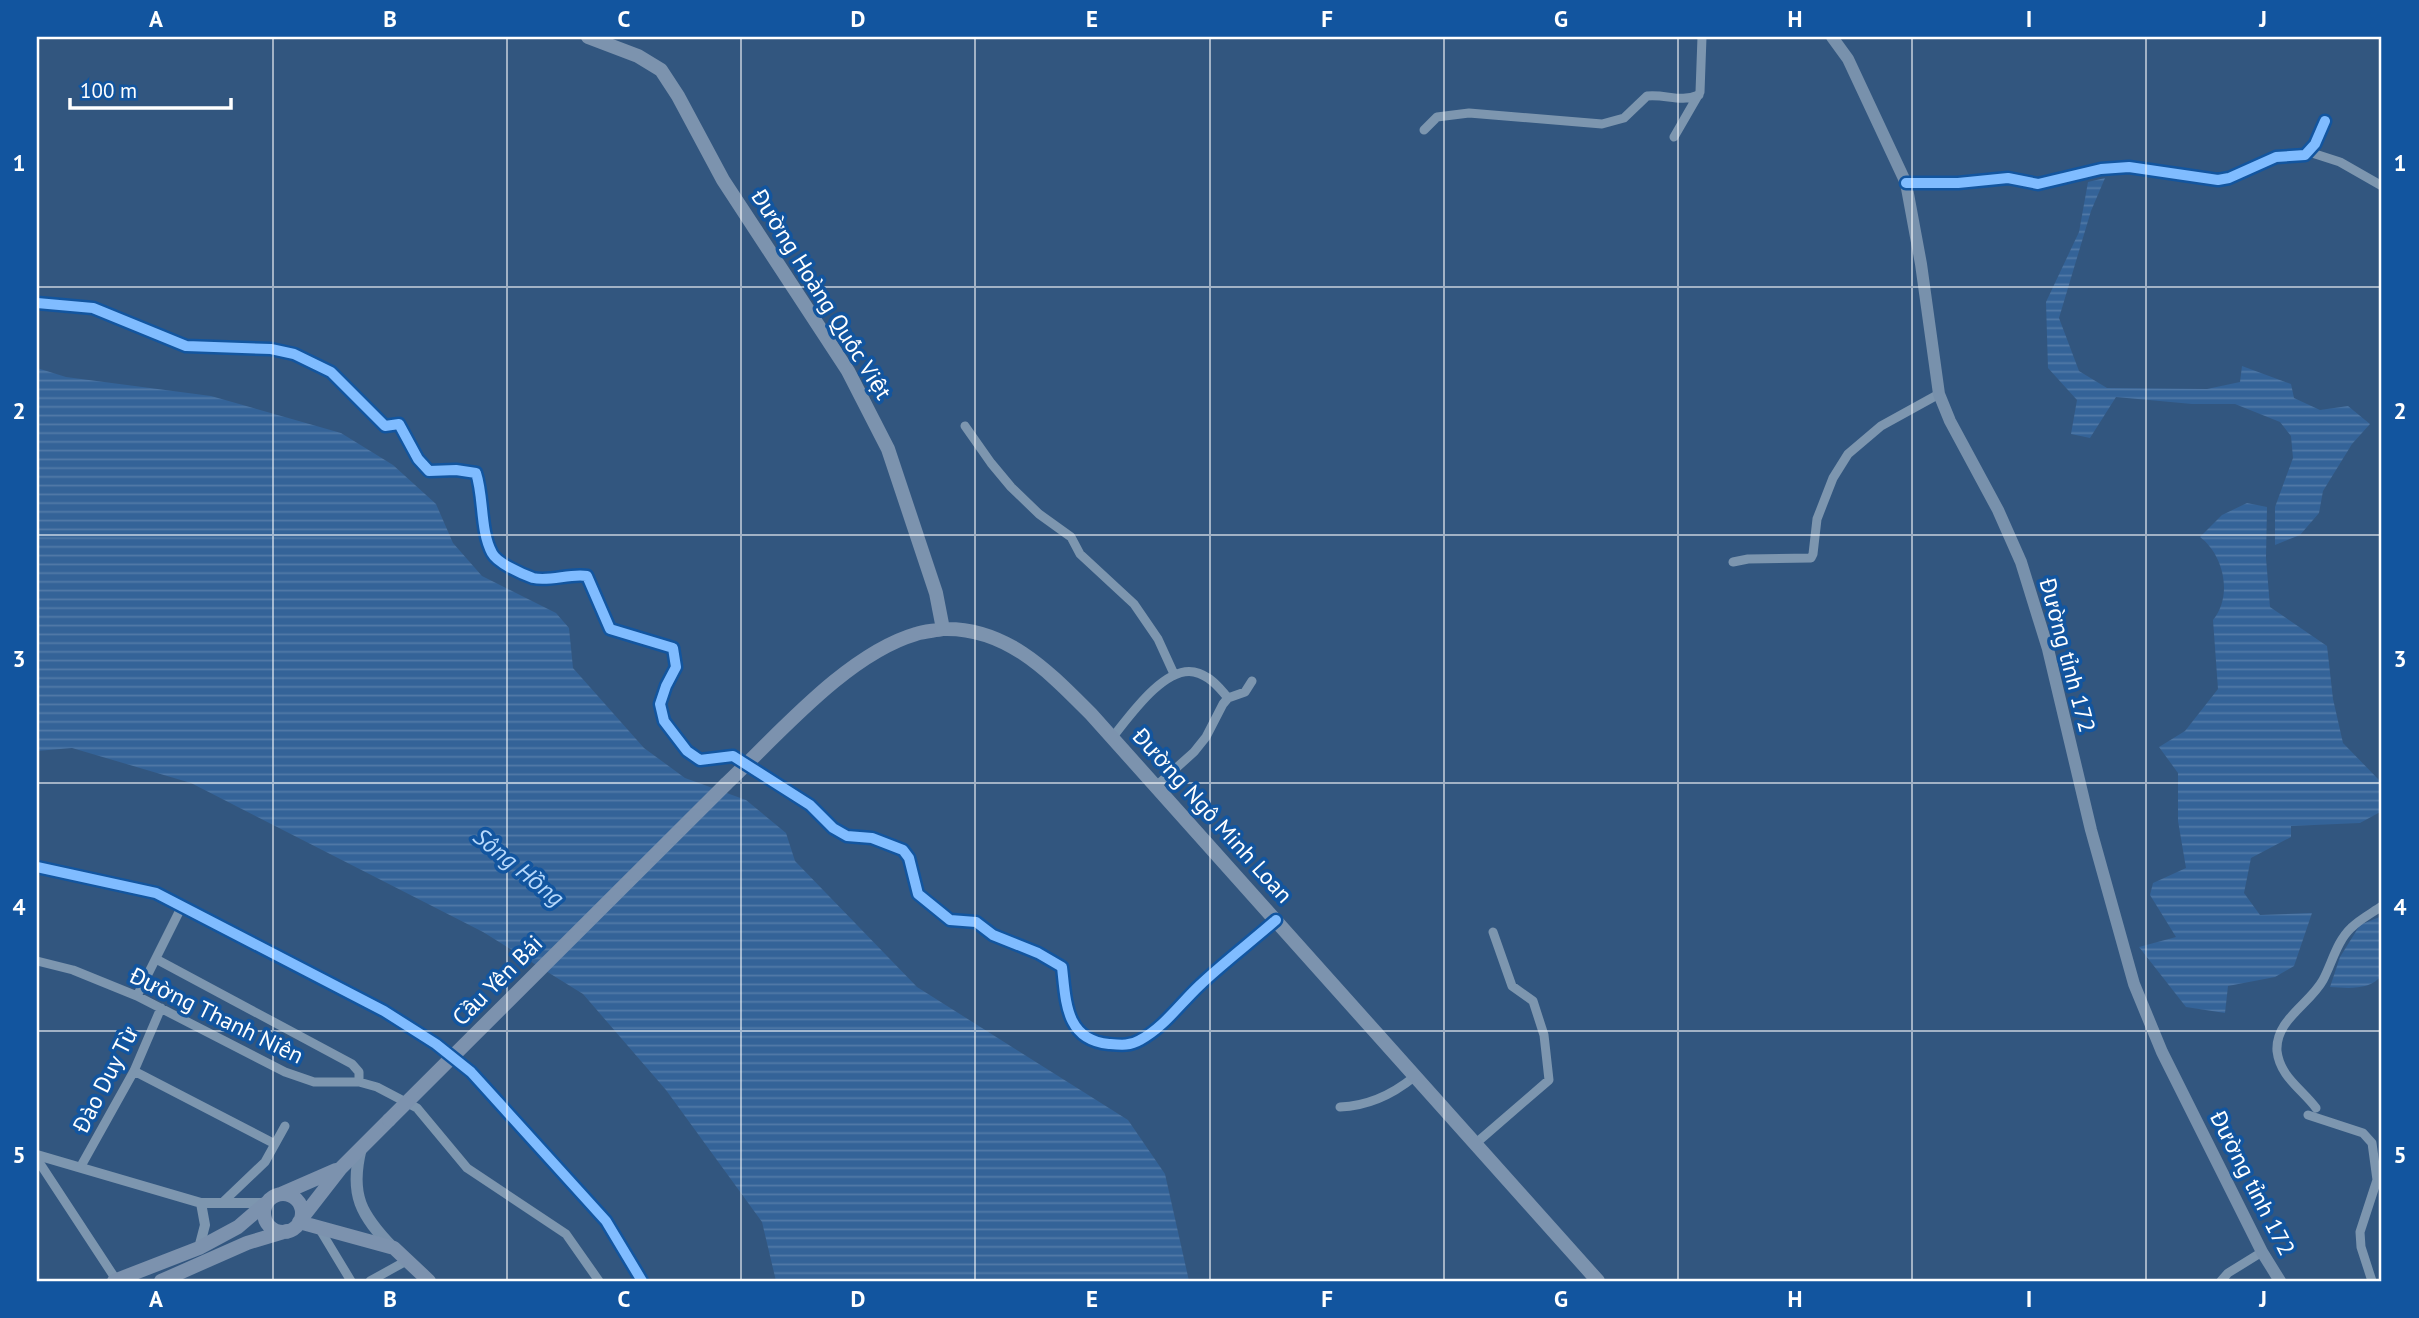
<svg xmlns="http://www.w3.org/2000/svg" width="2419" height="1318" font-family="'PT Sans',sans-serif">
<defs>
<pattern id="water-rules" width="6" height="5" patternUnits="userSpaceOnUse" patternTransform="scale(1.75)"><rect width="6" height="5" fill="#346398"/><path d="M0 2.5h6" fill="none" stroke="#527aa7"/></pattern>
</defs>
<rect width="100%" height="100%" fill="#32567f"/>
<!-- water -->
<path fill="url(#water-rules)" d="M2105,178L2091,211L2059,318L2079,371L2107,388L2207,389L2240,382L2242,366L2291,384L2294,398L2320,410L2348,406L2370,424L2352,444L2323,491L2319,513L2300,535L2275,545V507L2293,458L2291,436L2280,422L2235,404H2192L2116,397L2090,438L2071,434L2077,400L2048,368L2046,302L2079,232L2088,182Z
M37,368L66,377L211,396L341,433L393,465L436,504L453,543L482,576L556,613L569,628L573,668L644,748L685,778L746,800L786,833L795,861L917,987L1128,1120L1165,1174L1189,1281H776L762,1222L666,1090L583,994L483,932L191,783L72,748L37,751Z
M2247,503L2267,507L2266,558L2270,607L2327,646L2333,699L2343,743L2379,780L2382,791V811L2360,823L2291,826V837L2251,858L2244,893L2260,915L2312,913L2294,966L2275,977L2228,986L2225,1013L2186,1007L2139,947L2176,937L2150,895L2153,883L2186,868L2178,821V773L2159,747L2185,731L2218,689L2213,620C2233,596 2224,555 2200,537L2222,515Z
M2382,916V975C2370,991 2347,988 2330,987L2340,957L2360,925Z"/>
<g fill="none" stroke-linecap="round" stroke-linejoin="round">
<!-- minor -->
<path stroke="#7d96af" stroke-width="9" d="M1424,130L1437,117L1469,113L1602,124L1624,118L1647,96C1667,94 1680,103 1699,95
M1674,137L1700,92L1702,37
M2309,152L2340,162L2382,186
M1906,183H1958L2008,178L2038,184L2101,169L2129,167L2218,180L2229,178L2276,157L2305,155L2315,144L2325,121
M37,303L93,308L186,346L271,349L294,354L331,372L385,426L399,424L418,459L429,471L456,470L476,473C484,497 480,531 492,553C497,563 522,574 533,578C550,582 570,573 587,576L610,629L673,648L676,667L666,686L660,704L664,721L687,751L700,760L733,756L810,805L833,828L847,836L872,838L903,850L909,858L918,894L950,920L976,922L993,935L1038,953L1062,967C1066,1001 1065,1040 1109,1044C1121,1045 1130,1046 1140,1040C1163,1028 1180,1004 1199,986C1223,963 1251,942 1276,920
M965,426L991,463L1011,487L1039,514L1071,537L1080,554L1134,604L1158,639L1174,674
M1733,562L1748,559L1811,558L1813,554L1817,519L1833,478L1848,454L1881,426L1939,394
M1112,738C1129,717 1164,666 1194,672C1209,675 1219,687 1228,698
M1155,787L1194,752L1206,737L1223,704L1228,698L1245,692L1252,681
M37,867L156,893L384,1011L436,1044L471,1072L606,1221L642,1281
M156,959L352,1064L359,1072V1082
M37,961L73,970L137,996L285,1072L314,1082H359L377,1087L417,1108L467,1168L566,1234L599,1281
M137,996L182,906
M134,1071L275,1144
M1340,1107C1367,1106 1393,1094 1414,1077
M2316,1108C2302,1089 2280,1077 2277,1051C2275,1020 2310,1004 2323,980C2332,963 2337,941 2351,928C2360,919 2372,913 2382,906
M2308,1115L2363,1133L2372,1143L2377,1180L2360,1232L2361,1247L2372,1281
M1475,1144L1549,1080L1544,1035L1533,1001L1512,986L1493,932
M37,1159L117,1281
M81,1166L134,1071L161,1008
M222,1203L265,1162L285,1126
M319,1228L351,1281
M370,1281L408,1260
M2221,1281L2228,1273L2262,1252"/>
<!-- tertiary -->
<path stroke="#7d96af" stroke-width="10" d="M37,1155L201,1203H266
M199,1248L205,1225L201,1203"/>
<!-- secondary -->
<path stroke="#7891ac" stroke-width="12" d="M1832,37L1848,59L1906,183L1921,264L1939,394L1950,421L1998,510L2021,562L2048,649L2091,830L2134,984L2162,1052L2262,1252L2280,1281
M361,1148C349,1195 361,1215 393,1248"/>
<!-- primary -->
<path stroke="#7c92ae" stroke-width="14" d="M726,784C778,735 847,654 916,634C924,631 934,631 943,629
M389,1120L341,1168L299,1222L394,1248L429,1281
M281,1194L336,1170
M264 1213a19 19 0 1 1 38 0a19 19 0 1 1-38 0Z
M114,1281L199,1248L238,1227L266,1203
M161,1281L247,1243L287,1231"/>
<!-- trunk -->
<path stroke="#7c93ae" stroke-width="14" d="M588,37L638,56L661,70L678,96L723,180L848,371L888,449L936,593L943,629C1007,627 1049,672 1091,714L1598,1281"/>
<!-- primary-bridge -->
<path stroke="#7c92ae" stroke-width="14" d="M389,1120L726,784"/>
<defs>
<path id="cycleway" d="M1906,183H1958L2008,178L2038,184L2101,169L2129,167L2218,180L2229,178L2276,157L2305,155L2315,144L2325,121
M37,303L93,308L186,346L271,349L294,354L331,372L385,426L399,424L418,459L429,471L456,470L476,473C484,497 480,531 492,553C497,563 522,574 533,578C550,582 570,573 587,576L610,629L673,648L676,667L666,686L660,704L664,721L687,751L700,760L733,756L810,805L833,828L847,836L872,838L903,850L909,858L918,894L950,920L976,922L993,935L1038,953L1062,967C1066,1001 1065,1040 1109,1044C1121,1045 1130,1046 1140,1040C1163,1028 1180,1004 1199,986C1223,963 1251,942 1276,920
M37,867L156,893L384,1011L436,1044L471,1072L606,1221L642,1281"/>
</defs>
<!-- cycleway casing -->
<use href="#cycleway" stroke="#12559f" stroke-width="15"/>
<!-- cycleway -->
<use href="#cycleway" stroke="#80bcff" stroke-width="10"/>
</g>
<!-- grid -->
<path fill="none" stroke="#fff" stroke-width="2" stroke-opacity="0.55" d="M273,37V1281M507,37V1281M741,37V1281M975,37V1281M1210,37V1281M1444,37V1281M1678,37V1281M1912,37V1281M2146,37V1281M37,287H2382M37,535H2382M37,783H2382M37,1031H2382"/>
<g text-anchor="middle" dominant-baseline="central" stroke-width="7" stroke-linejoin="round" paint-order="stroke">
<!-- street labels -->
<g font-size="23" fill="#fff" stroke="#12559f">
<text transform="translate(822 294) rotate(58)">Đường Hoàng Quốc Việt</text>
<text transform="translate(2068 655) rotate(75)">Đường tỉnh 172</text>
<text transform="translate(1213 815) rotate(48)">Đường Ngô Minh Loan</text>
<text transform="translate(497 980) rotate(-45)">Cầu Yên Bái</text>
<text transform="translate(217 1015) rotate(26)">Đường Thanh Niên</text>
<text transform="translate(105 1079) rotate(-63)">Đào Duy Từ</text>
<text transform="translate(2253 1183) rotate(63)">Đường tỉnh 172</text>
</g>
<!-- water labels -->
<g font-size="24" font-style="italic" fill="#b6d8fb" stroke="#12559f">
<text transform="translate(519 867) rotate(39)">Sông Hồng</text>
</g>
</g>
<!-- border -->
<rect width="2419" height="1318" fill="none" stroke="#12559f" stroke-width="77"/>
<!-- scale -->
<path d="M70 98v10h161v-10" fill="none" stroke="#ffffff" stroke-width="3.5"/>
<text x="80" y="98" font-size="21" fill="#ffffff" stroke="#12559f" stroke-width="5" paint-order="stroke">100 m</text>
<rect x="38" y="38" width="2342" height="1242" fill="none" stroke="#fff" stroke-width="2.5"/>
<g font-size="23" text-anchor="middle" font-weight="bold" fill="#fff">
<text x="156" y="27">A</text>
<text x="390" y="27">B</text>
<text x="624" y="27">C</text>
<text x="858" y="27">D</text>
<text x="1092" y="27">E</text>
<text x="1327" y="27">F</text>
<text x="1561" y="27">G</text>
<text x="1795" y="27">H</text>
<text x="2029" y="27">I</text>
<text x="2263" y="27">J</text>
<text x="19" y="171">1</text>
<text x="2400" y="171">1</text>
<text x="19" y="419">2</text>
<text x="2400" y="419">2</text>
<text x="19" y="667">3</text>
<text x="2400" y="667">3</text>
<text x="19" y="915">4</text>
<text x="2400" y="915">4</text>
<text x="19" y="1163">5</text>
<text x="2400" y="1163">5</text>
<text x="156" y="1307">A</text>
<text x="390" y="1307">B</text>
<text x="624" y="1307">C</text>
<text x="858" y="1307">D</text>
<text x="1092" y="1307">E</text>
<text x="1327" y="1307">F</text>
<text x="1561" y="1307">G</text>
<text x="1795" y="1307">H</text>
<text x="2029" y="1307">I</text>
<text x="2263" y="1307">J</text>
</g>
</svg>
